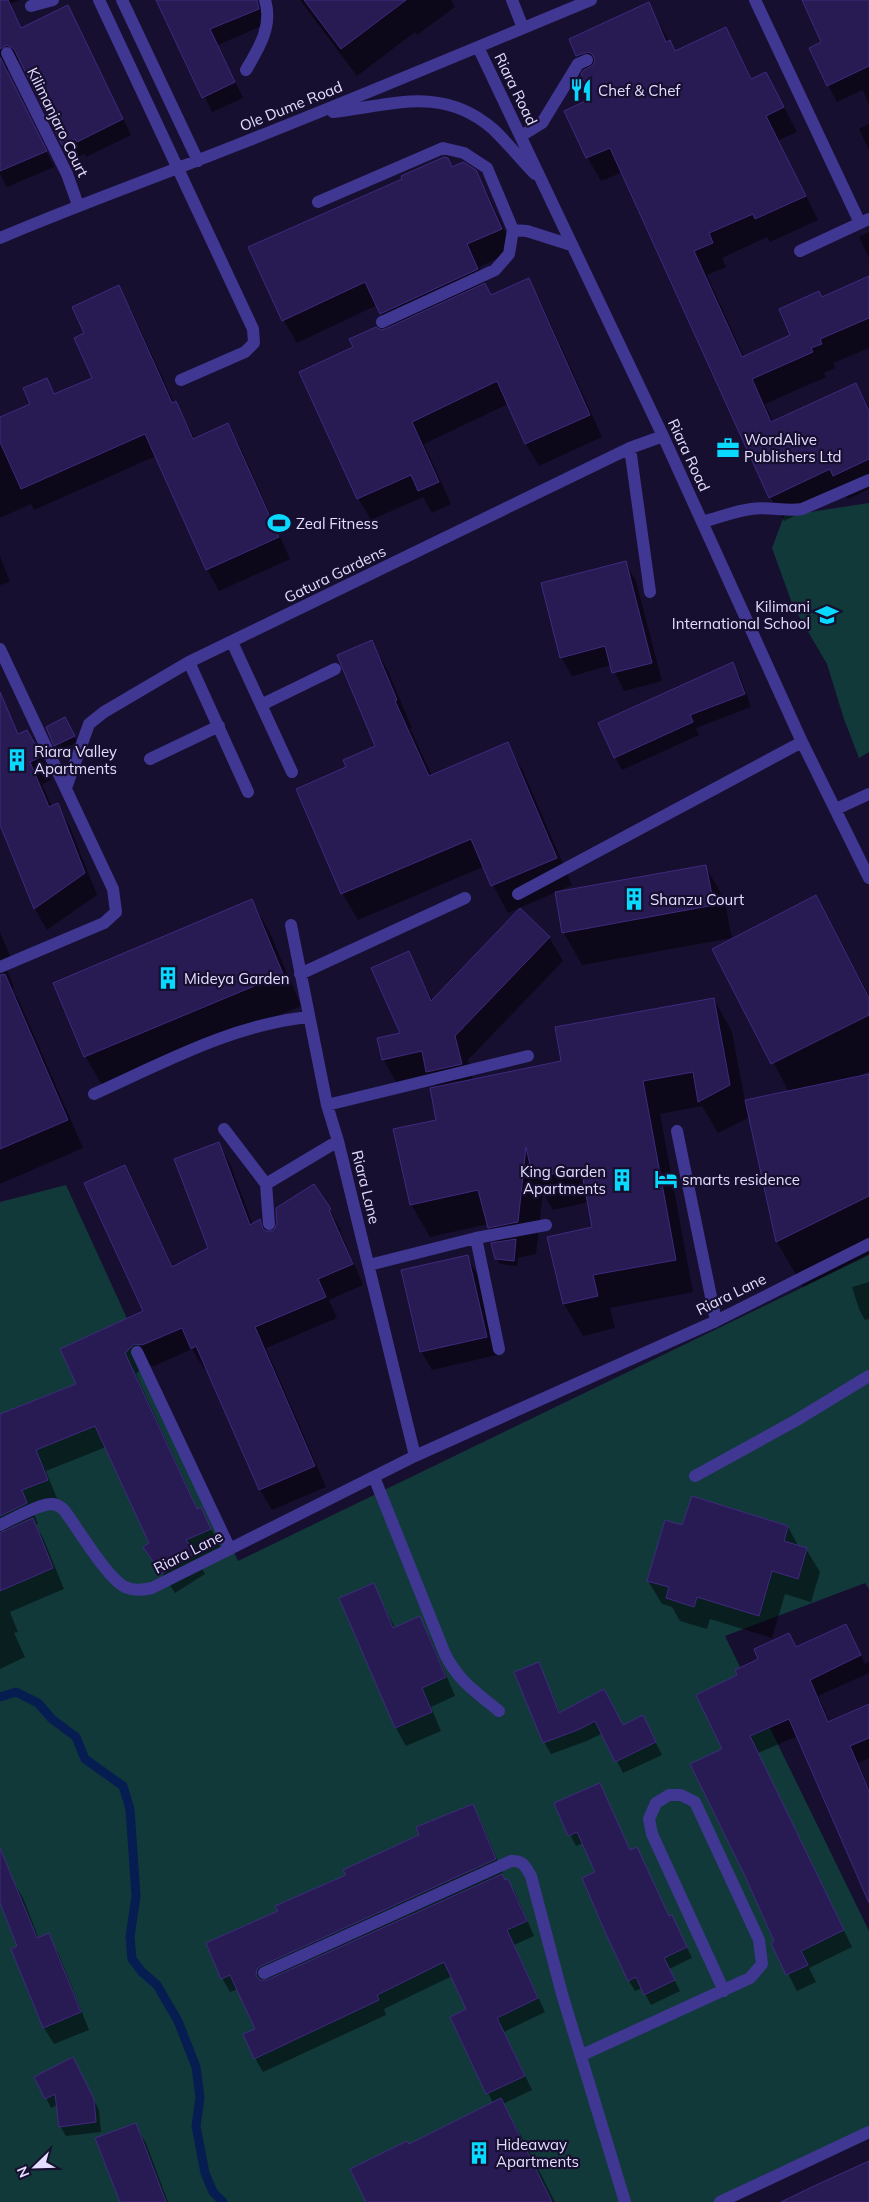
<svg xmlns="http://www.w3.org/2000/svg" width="869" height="2202" font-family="Mulish,sans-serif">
<rect width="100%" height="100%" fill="#170f2f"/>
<!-- green -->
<path fill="#12393a" d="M869,503V752L859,758L844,719L827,664L793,606L772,548L784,516Z
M66,1185L238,1561L869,1255V1589L865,1583L725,1636L869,1931V2129L729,2202H0V1202Z"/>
<!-- shadow -->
<path fill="#0007" d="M0,0H19L10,4L22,29L68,6L131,135L86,157L85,154L71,159L21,61L13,60L8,64V73L54,167L7,187L0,174Z
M158,0H258L266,24L218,45L243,98L212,112Z
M300,0H451L455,7L417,35L415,32L357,76Z
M804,0H869V105L863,90L837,102L828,85L822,43Z
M648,4L675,52L725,29L752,80L766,73L797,132L779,140L818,220L770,242L767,237L722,258L726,267L707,275L744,357L792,336L822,298L869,278V348L833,363L835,368L824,373L826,377L765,404L774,423L856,384L869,407V489L848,499L844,493L784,521L770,497L623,172L601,181L587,157L593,99L586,70L577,55Z
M869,124V150L859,129Z
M447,159L453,168L475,171L488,194L514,251L479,267L490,292H489L491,296L528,280L541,302L602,437L539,466L526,444L508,404L424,444L451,504L432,513L423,497L371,520L358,498L355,348L380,331L390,329L377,305L297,343L284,321L249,248Z
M869,232V258L859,237Z
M118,287L131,309L174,403L176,402L195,439L227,425L240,446L290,559L219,591L207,569L156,456L34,510L31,504L0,518V418L32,404L46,380L55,395L93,378L86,334Z
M0,556L10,582L0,585Z
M625,562L636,581L662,681L624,691L611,665L572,676L561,657Z
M371,642L387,669L412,728H410L432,776L507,744L523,771L572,885L508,913L483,867L358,920L342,893L348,768L377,746Z
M733,664L740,676L751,707L696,728L699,735L622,770L615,757Z
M0,704H4L20,735L31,736L43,758L51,775L49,776L51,780L42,784L52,807L57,805L70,827L97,895L47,930L35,909L0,826Z
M64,719L77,742L59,751L56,745Z
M705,866L724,898L732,938L582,965L564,933L556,893Z
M816,897L869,995V1071L859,1076L869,1075V1254L803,1287L777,1242L750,1117L718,1133L702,1106L660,1114L693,1292L610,1308L615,1328L583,1336L564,1304L549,1238L593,1228L589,1202L553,1210L543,1192L536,1254L518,1258L517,1266L500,1264L496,1258L498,1243L488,1224L430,1237L411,1204L438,1121L437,1088L430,1076L397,1084L384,1060L378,1039L402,1034L408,953L433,1001L549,937L563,961L468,1060L473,1081L563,1062L714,999L732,1032L745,1101L789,1092L717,956Z
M252,901L270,933L301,1006L104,1089L86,1057L55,984Z
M0,932L13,963L5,966L14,987L12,988L20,1003L83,1148L0,1184Z
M218,1143L230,1164L253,1225L260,1220L269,1234L278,1228L329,1209L341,1230L340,1231L363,1285L329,1300L337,1318L266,1348L326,1487L272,1510L260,1490L207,1367L204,1369L192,1349L154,1366L146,1365L136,1374L198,1510L201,1509L222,1550L198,1561L205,1574L175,1593L145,1547L150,1544L106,1447L46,1471L58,1501L33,1511L38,1524L36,1525L44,1540L64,1589L10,1612L18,1632L14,1633L25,1657L0,1669V1416L77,1385L144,1312L125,1166L136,1187L173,1268L209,1249Z
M467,1257L478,1275L497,1355L432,1370L421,1351Z
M869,1282V1319L865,1320L859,1309L852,1287Z
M788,1527L799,1547L806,1549L820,1572L811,1602L785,1594L772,1638L710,1619L707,1629L680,1621L672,1607L662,1604L648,1581Z
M373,1584L395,1628L419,1618L430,1637L455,1696L431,1707L441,1731L406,1746L396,1728L340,1598Z
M789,1635L797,1648L855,1642L865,1664L869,1662V1673L818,1696L830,1723L869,1721V1758L858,1763L869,1788V1899L798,1736L758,1753L852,1947L809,1968L816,1982L797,1991L772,1943L776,1942L724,1750L739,1676Z
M538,1664L560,1713L649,1729L662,1755L623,1773L603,1733L587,1741L551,1754L544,1742Z
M599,1784L630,1851L669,1917L677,1927L692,1958L669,1969L680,1991L651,2005L642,1988L635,1991L629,1981L607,1934L596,1873L583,1843L576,1846L555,1804Z
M472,1805L480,1819L503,1873L501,1874L505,1881L508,1880L516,1894L534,1936L514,1945L545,2012L504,2032L532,2090L503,2104L525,2143L555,2202H368L408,2145L493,2103L451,2017L468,2009L452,1976L384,2009L386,2015L263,2072L255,2058L257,2030L238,1989L230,1992L222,1978L279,1912Z
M13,1881L23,1898L39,1939L48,1935L58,1952L89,2030L54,2044L44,2028L19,1947L0,1900V1886Z
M78,2068L99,2110L101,2132L66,2136L60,2126L57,2105L51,2108L46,2098Z
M135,2125L146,2143L168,2202H121Z"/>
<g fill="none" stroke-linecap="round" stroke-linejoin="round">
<!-- stream -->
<path stroke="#061d52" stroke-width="9" d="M0,1697L16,1692L38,1703L52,1719L76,1737L85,1759L123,1786L130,1809L136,1896L130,1937L132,1959L142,1972L157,1985L178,2021L196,2067L200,2098L196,2126L205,2173L213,2192L223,2202"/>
</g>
<!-- building -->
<path fill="#281a52" stroke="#3f2a80" d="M0,0H8L21,28L68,5L123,119L77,142L75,139L62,145L14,49L7,45L0,49Z
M156,0H257L259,9L210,29L235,82L202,98Z
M304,0H406L341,49Z
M802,0H869V66L827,86L809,48L821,42Z
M649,2L666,42L670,40L675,51L726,27L751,79L766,72L784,107L766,116L806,196L755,219L753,214L709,233L713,243L694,251L742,357L790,335L779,309L819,291L822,297L869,276V318L820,339L822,344L811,348L813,352L752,379L771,422L856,383L869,411V459L833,476L830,469L769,498L610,148L586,158L564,111L592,98L581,74L584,70L593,65L595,60L592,54L588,52L576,56L569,39Z
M0,57L47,151L0,171Z
M444,157L448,158L452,167L463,162L476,170L502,229L467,244L478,269L380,314L365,282L282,321L248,247L402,179L401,176Z
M529,278L590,415L525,444L497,381L412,422L439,482L418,491L411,475L357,499L299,372L353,347L349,339L376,327L381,330L385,329L485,283L491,295Z
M119,285L172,403L176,401L193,439L228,423L279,537L206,570L145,434L21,489L0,442V417L30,404L23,388L47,378L54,394L92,378L74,338L84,333L72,307Z
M626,561L652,663L612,673L605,646L560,658L541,583Z
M372,640L397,700L395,701L429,776L508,742L557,858L491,886L471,839L341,894L296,789L346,767L343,760L375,746L337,655Z
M733,662L745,694L690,715L693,722L614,758L598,723Z
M0,692L18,734L27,730L40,753L37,754L39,758L30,762L49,807L58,803L85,873L34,909L0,825Z
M65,717L75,736L54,746L46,727Z
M706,865L714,905L562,933L555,892Z
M816,895L869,998V1015L771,1064L712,949Z
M252,899L283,974L84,1057L53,983Z
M520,908L550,937L455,1036L462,1064L426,1072L422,1051L382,1060L377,1038L400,1033L371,968L409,951L431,1001Z
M5,974L68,1120L0,1149V975Z
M714,998L730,1085L698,1102L693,1072L643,1081L676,1260L593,1275L598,1296L563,1304L547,1237L592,1227L581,1168L533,1178L526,1147L518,1222L488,1228L478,1190L410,1205L393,1129L436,1120L430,1088L561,1061L555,1027Z
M869,1074V1196L776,1242L745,1100Z
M219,1142L250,1225L260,1219L263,1229L266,1231H273L277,1224L276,1208L314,1184L331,1209L329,1210L353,1264L318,1279L326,1297L255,1327L315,1466L259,1490L196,1346L191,1349L182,1328L142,1345L134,1344L125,1353L197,1509L201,1507L211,1529L186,1540L195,1553L162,1574L143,1547L149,1543L95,1426L36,1450L48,1480L22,1490L27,1503L0,1516V1414L76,1384L60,1349L143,1311L84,1183L125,1165L172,1267L208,1248L174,1159Z
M516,1239L514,1261L495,1259L491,1243Z
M468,1255L487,1337L420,1352L401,1270Z
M692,1496L788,1526L784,1541L807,1548L798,1579L772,1571L759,1616L697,1597L694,1607L666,1598L669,1587L647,1581L665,1520L682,1525Z
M33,1518L53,1568L0,1591V1533Z
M374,1583L393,1628L420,1616L446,1677L422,1688L432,1712L395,1728L339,1598Z
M846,1624L861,1655L810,1680L828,1722L869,1704V1738L850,1746L869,1791V1903L789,1719L750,1736L844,1930L801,1951L808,1965L786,1975L771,1943L774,1941L745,1876L690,1764L722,1749L696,1695L737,1675L735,1670L758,1659L754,1649L789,1633L796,1647Z
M539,1662L559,1713L604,1689L623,1725L643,1715L656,1742L615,1762L595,1721L580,1729L543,1743L514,1672Z
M600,1783L630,1850L637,1847L669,1916L672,1915L687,1947L664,1958L675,1980L644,1995L636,1977L628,1981L606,1934L582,1878L595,1872L577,1832L568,1836L554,1803Z
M473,1804L496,1859L261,1966L257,1969L256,1976L260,1980H267L502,1874L505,1880L508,1879L527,1921L507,1930L538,1998L497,2018L525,2076L486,2094L450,2017L466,2009L444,1962L377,1995L379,2000L254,2059L243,2034L255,2029L230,1975L221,1979L206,1943L278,1911L275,1906L346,1875L343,1870L419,1835L416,1827Z
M0,1848L37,1938L49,1933L81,2012L43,2028L11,1949L17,1946L0,1903Z
M73,2057L94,2099L96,2122L59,2127L55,2094L45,2099L34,2077Z
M501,2098L552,2202H366L350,2169L407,2141L409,2144Z
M136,2123L166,2202H120L95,2138Z
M869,2161V2202H781L814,2186Z"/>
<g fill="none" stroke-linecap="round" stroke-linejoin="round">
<!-- minor -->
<path stroke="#3f3792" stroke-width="12" d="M99,0L253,329L254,343L245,352L181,380
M122,0L198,161
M512,0L523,28
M755,0L860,223
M31,6L53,0
M478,47L663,436L802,742L869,878
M7,53L67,174L78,205
M246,70C259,48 273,26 265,0
M333,112C393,105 442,85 493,129C508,143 521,160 535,174
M521,136L542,123L578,64L587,60
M318,202L443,148L464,153L487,168L513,230L509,254L495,270L382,322
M513,230L527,231L571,245
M0,238C80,204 162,175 242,143C359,97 475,48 591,0
M800,251L869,219
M630,448L650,592
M702,522C718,518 735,511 751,509C769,506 785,512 802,509L869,480
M232,642L292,772
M0,649L113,889L116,912L104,923L0,967
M189,662L248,792
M261,705L335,669
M150,759L219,726
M66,788L89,724L104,712L189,662L630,448L663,436
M836,809L869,794
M518,894L802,742
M291,925L327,1105L338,1141L415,1456
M300,974L465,898
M94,1094C163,1063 232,1025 308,1017
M327,1105L528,1056
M224,1129L266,1184L269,1224
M677,1131L716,1321
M266,1184L338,1141
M476,1238L499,1349
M369,1265L476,1238L546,1225
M137,1352L230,1549
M695,1476L795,1421L869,1376
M374,1477L445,1654C459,1682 476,1692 499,1711
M0,1525C13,1519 40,1503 53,1504C58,1505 61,1507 64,1510C77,1527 107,1578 125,1587C134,1591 142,1590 152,1588L415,1456L716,1321L869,1244
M264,1973L511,1861C523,1860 525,1866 531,1876L562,1994L625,2202
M582,2055L750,1978L762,1964L759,1940L695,1802L681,1795H669L656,1803L649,1819L652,1834L724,1991
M720,2202L869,2132"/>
</g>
<!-- icons -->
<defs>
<symbol id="restaurant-bare" viewBox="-9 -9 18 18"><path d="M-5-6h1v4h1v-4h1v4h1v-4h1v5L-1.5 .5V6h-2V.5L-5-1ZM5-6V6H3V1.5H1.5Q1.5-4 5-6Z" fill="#09d9ff" stroke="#170f2f" stroke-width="2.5" paint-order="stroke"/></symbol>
<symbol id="office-bare" viewBox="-9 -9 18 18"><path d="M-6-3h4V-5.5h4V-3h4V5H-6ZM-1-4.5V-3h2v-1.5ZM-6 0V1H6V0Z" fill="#09d9ff" stroke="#170f2f" stroke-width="2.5" paint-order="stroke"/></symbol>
<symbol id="stadium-bare" viewBox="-9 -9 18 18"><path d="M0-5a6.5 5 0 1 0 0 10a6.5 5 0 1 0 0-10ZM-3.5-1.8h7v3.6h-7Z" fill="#09d9ff" stroke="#170f2f" stroke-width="2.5" paint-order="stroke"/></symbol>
<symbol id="school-bare" viewBox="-9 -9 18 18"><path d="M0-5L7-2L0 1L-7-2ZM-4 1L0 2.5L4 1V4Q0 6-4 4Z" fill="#09d9ff" stroke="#170f2f" stroke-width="2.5" paint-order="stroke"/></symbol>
<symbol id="building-bare" viewBox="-9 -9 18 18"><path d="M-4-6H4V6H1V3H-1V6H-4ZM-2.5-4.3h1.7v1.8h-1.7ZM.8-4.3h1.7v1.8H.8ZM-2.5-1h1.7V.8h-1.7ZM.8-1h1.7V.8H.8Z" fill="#09d9ff" stroke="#170f2f" stroke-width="2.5" paint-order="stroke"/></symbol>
<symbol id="hotel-bare" viewBox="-9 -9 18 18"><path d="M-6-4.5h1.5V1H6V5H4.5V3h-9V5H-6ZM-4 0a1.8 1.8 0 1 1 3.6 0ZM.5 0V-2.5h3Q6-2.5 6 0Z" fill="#09d9ff" stroke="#170f2f" stroke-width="2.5" paint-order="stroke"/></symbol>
</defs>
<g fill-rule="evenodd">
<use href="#restaurant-bare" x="565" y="74" width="32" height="32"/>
<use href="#office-bare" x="712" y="432" width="32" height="32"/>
<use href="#stadium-bare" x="263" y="507" width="32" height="32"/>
<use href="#school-bare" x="811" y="599" width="32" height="32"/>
<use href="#building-bare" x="1" y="744" width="32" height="32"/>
<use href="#building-bare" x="618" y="883" width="32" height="32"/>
<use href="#building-bare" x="152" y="962" width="32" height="32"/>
<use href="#hotel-bare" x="650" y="1163" width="32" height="32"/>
<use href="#building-bare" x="606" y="1164" width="32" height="32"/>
<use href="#building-bare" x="463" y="2137" width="32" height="32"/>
</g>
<g text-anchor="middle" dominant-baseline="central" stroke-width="4.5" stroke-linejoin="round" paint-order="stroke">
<!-- street labels -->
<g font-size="15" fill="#e3ddff" stroke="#170f2f">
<text transform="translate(516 89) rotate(64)">Riara Road</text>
<text transform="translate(291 106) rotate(-22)">Ole Dume Road</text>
<text transform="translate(58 122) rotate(64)">Kilimanjaro Court</text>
<text transform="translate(689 455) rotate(65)">Riara Road</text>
<text transform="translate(335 574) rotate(-26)">Gatura Gardens</text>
<text transform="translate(366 1187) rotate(76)">Riara Lane</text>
<text transform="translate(731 1294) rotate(-26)">Riara Lane</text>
<text transform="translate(188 1552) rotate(-27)">Riara Lane</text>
</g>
<!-- poi labels -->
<g font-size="15" fill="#e3ddff" stroke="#170f2f" text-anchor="start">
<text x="598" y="90">Chef &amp; Chef</text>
<text x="744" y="439">WordAlive<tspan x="744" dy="17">Publishers Ltd</tspan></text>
<text x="296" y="523">Zeal Fitness</text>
<text x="810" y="606" text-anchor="end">Kilimani<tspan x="810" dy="17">International School</tspan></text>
<text x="34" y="751">Riara Valley<tspan x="34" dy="17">Apartments</tspan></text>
<text x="650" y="899">Shanzu Court</text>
<text x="184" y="978">Mideya Garden</text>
<text x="606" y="1171" text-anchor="end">King Garden<tspan x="606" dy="17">Apartments</tspan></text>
<text x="682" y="1179">smarts residence</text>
<text x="496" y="2144">Hideaway<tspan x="496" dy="17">Apartments</tspan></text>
</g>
</g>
<!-- north arrow -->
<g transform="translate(35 2167) rotate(247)" stroke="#170f2f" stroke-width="4" paint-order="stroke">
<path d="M0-4L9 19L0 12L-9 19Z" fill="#e3ddff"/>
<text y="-8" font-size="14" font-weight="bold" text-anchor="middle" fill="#e3ddff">N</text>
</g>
</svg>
